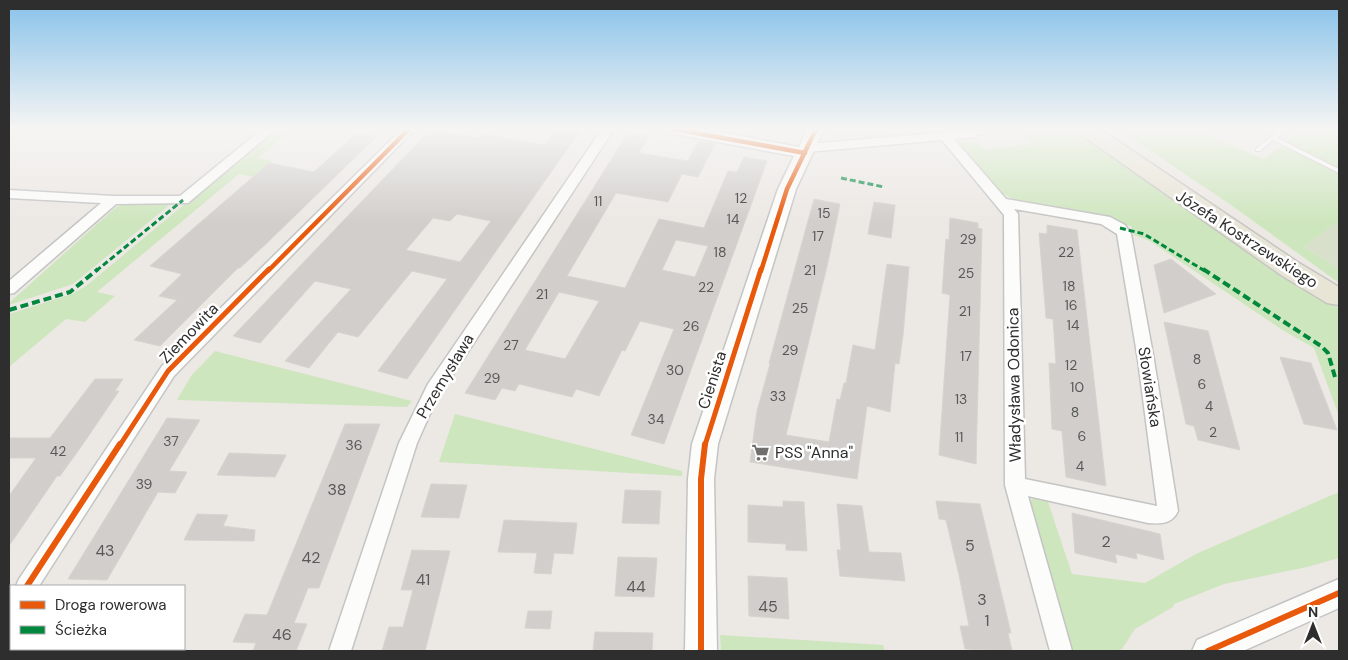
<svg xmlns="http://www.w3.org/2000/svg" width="1348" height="660" font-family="'DM Sans',sans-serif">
<rect width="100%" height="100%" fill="#ece8e4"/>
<!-- green -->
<path fill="#cee6be" d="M275,129H293L258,158L272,161L254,177L239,174L97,292L115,296L85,322L66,319L9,367V314L72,294L86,286Z
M833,129H933L935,132L866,138L865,136H839Z
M1018,129H1082L1339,308V416L1314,348L1284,331L1150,241L1134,235L1131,226L1020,202L1002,193L959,143L977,141L983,149L1032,144Z
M1118,129H1193L1264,159L1283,145L1339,174V221L1304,247L1339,269V283L1231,205Z
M1301,129H1339V168L1287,142Z
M129,202L172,203L73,284L9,305V303L116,207Z
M215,351L412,401L407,407L177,400L191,376Z
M455,414L682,471V476L439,462Z
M1339,492V558L1307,567L1224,584L1174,604L1173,607L1135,629L1122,649L1117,651H1073L1033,514L1030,501L1034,498L1047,499L1072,574L1145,583L1196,554Z
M720,635L883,645L885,651H721Z"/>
<!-- cemetery -->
<path fill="#d8e0cc" d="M1339,221V269L1304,247Z"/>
<!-- building -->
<path fill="#d1cecb" stroke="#d7d4d0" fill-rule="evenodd" d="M557,129H581L407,379L378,371L447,279L412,271L358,337L338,332L309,368L285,361L351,289L315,281L260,343L233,336L430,130L479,138L483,134L545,145ZM457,214L491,221L460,262L406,250L433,218L450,221Z
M357,133L376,137L267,243L240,268H238L160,346L134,340L177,300L159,296L182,274L150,266L269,163L314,172Z
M631,133L649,136L639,153L688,161L698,141L715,144L698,177L682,174L668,202L616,193L567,276L625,288L659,219L704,228L728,171L737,172L744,157L767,161L664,444L631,435L674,329L640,321L625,351L622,350L599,396L576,389L572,397L519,384L515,391L502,388L495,400L465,393L609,163L625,137L628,138ZM676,240L708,246L695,277L662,270ZM559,292L599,301L565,359L525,350Z
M814,199L840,204L828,262L786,435L829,442L837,399L840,400L844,383H846L853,345L875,350L887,264L909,267L903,335L899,364L895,363L890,412L867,406L857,479L750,462L757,411L770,364L769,363Z
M874,202L895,205L891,238L868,234Z
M950,218L978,223V228L982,229L976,464L939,455L950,295L942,293L946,239L949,240Z
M1047,225L1077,230L1106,486L1066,477L1062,431L1052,429L1049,363L1056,364L1053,319L1046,318L1039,233L1047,234Z
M1171,259L1216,294L1164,313L1154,265Z
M1164,322L1208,331L1240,450L1198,440L1194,426L1186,424Z
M1280,357L1311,363L1337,430L1304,424Z
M95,379H123L115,391H119L83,444L60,476H57L9,546V496L36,458H9V438H50Z
M167,418L200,420L169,471L187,472L175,493L158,492L107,580L68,579Z
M345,424H380L319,588H308L294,623L307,624L296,651H253L256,643L233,642L245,614L267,615Z
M229,453L257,454L286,455L275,477L217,475Z
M431,484L467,485L459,518L421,517Z
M625,490L661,491L659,524L622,523Z
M783,501L804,502L807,551L786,550V544L748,542V505L783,507Z
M936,501L980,504L1011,633H1008L1012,651L965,649L960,626H969L959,575L946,520L939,519Z
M837,504L862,506L869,552L901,553L905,581L840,576L837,550H841Z
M1072,513L1160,534L1164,560L1136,553L1137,559L1115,554L1117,563L1075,553Z
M197,514L228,515L223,526L255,530L254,541L184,540Z
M504,520L577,523L573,554L554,553L551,574L534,573L537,553L498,552Z
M412,550L450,551L425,651H382L389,627H403L413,590H401Z
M618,557L657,558L654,597L615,596Z
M748,576L787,578L789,619L749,616Z
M528,611H552L550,629L525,628Z
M595,632L653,633L652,651H593Z"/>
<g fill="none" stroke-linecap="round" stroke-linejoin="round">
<defs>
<path id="lane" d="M974,129H980L983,133L980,135H969V133L976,132Z
M1280,129H1287L1277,138L1339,169V173L1273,140L1260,151H1256V149Z"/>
<path id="street" d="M262,129H276L188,203L116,204L14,293L9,294V281L101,203L9,198V190L113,196H180Z
M402,129H415L174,376L39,586H16L19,579L162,366Z
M602,129H614L441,393L430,414L417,443L351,651H329L399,443L428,384Z
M971,130L977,134L975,137L954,139L1006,199L1110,217L1125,225L1131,234L1154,360L1178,511C1172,524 1161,524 1148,523L1028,496L1072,651H1050L1005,485L1004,215L942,140L807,152L801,148L807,144ZM1014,209L1101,224L1117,234L1138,360L1157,506L1025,479L1018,214Z
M11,599V624L9,625V600Z"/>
<path id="secondary" d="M666,129H704L799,147L807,129H824L796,189L718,444L714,479L717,651H685L688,479L692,444L778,189L794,156L674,134L668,133Z
M1339,579V608L1243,651H1192L1197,640Z"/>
<path id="primary" d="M1076,129H1100L1299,263L1339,287V305L1327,303L1281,275L1079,133Z"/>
</defs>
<!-- lane casing -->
<use href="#lane" stroke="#c5c4c5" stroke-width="2"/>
<!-- street casing -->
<use href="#street" stroke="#c5c4c5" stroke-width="3"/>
<!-- secondary casing -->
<use href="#secondary" stroke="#c5c4c5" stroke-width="3"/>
<!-- primary casing -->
<use href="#primary" stroke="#c6c5c4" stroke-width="3"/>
<!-- lane -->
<use href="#lane" fill="#fcfcfb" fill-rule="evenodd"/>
<!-- street -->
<use href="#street" fill="#fcfcfb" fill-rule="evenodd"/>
<!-- secondary -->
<use href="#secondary" fill="#fcfcfb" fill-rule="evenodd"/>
<!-- primary -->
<use href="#primary" fill="#e8e4d6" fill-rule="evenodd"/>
<!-- quiet-far1 -->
<path stroke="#00873e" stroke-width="3" stroke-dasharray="6 3" stroke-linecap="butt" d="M841,178L884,187
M1120,228L1144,234L1205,271
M96,271L183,200"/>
<!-- quiet -->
<path stroke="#00873e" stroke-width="4" stroke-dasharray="8 4" stroke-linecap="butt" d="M1203,269L1321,346L1328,353L1335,377
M9,310L70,292L98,269"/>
<defs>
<path id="cycleway-far2" d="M674,129L805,153
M268,271L409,129
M761,271L787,189L816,129"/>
<path id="cycleway-far1" d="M120,445L168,371L269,269
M705,445L761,269"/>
<path id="cycleway" d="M27,586L120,444
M701,651V479L705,444
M1208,651L1339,593"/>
</defs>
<!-- cycleway-far2 casing -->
<use href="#cycleway-far2" stroke="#fff" stroke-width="7"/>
<!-- cycleway-far1 casing -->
<use href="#cycleway-far1" stroke="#fff" stroke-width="8"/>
<!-- cycleway casing -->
<use href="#cycleway" stroke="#fff" stroke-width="9"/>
<!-- cycleway-far2 -->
<use href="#cycleway-far2" stroke="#e8590c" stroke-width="4.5"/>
<!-- cycleway-far1 -->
<use href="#cycleway-far1" stroke="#e8590c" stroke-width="5"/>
<!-- cycleway -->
<use href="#cycleway" stroke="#e8590c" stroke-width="6"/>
</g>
<!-- sky -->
<linearGradient id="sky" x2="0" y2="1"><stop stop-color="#88c2ea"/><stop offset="0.58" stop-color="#f6f5f3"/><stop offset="1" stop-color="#f6f5f3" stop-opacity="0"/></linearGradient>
<rect width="1348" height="222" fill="url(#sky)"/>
<!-- icons -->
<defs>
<symbol id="supermarket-bare" viewBox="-9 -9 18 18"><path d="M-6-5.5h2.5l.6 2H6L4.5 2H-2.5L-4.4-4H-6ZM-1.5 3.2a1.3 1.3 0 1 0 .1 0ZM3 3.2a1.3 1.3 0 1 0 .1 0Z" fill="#706f6e" stroke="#fff" stroke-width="2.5" paint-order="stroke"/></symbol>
</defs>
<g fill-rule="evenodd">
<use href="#supermarket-bare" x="748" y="440" width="25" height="25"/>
</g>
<g text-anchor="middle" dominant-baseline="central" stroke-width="5" stroke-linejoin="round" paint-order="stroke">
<!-- number labels -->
<g font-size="14" fill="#585857">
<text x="741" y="198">12</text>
<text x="598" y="201">11</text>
<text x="824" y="213">15</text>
<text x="733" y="219">14</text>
<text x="818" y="236">17</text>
<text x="968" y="239">29</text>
<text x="720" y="252">18</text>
<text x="1066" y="252">22</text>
<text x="810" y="270">21</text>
<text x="966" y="273">25</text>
<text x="1069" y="286">18</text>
<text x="706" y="287">22</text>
<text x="542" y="294">21</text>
<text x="1071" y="305">16</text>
<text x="800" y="308">25</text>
<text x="965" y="311">21</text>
<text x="1073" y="325">14</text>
<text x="691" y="326">26</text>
<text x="511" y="345">27</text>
<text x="790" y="350">29</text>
<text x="966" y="356">17</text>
<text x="1197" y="359">8</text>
<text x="1071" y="365">12</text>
<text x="675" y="370">30</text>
<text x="492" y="378">29</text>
<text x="1202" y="384">6</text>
<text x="1077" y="387">10</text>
<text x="778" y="396">33</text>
<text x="961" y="399">13</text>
<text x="1209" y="406">4</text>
<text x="1075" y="412">8</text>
<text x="656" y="419">34</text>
<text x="1213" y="432">2</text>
<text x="1082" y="436">6</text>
<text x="959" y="437">11</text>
<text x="171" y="441">37</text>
<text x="354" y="445">36</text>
<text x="58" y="451">42</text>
<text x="1080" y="466">4</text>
<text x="144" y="484">39</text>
</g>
<!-- street labels -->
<g font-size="16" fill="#2e2e2e" stroke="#fff">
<text transform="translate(1247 239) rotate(33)">Józefa Kostrzewskiego</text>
<text transform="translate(189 333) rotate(-46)">Ziemowita</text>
<text transform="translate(445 376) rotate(-59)">Przemysława</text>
<text transform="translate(712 380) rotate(-72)">Cienista</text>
<text transform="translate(1014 385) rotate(-91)">Władysława Odonica</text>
<text transform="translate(1150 387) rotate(81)">Słowiańska</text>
</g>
<!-- poi labels -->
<g font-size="16" fill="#2e2e2e" stroke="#fff" text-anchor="start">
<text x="775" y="452">PSS "Anna"</text>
</g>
<!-- near-number labels -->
<g font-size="16" fill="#585857">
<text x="337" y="489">38</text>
<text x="1106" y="541">2</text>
<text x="970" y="545">5</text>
<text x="105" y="550">43</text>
<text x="311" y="557">42</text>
<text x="423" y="579">41</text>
<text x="636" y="586">44</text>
<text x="982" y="599">3</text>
<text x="768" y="606">45</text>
<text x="987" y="620">1</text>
<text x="282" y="634">46</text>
</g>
</g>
<!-- border -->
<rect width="1348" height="660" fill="none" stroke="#2e2e2e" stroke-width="20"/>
<!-- legend -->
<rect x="10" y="585" width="175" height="65" fill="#ffffff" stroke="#ababab"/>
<rect x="20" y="601" width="25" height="8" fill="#e8590c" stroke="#ababab"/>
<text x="55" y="610" font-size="15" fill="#2e2e2e">Droga rowerowa</text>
<rect x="20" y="626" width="25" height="8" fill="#00873e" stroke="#ababab"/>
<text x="55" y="635" font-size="15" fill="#2e2e2e">Ścieżka</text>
<!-- north arrow -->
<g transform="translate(1313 625)" stroke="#ffffff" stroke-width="4" paint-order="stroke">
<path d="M0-4L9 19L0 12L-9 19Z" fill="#2e2e2e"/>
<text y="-8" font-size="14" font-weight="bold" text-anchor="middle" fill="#2e2e2e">N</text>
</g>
</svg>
